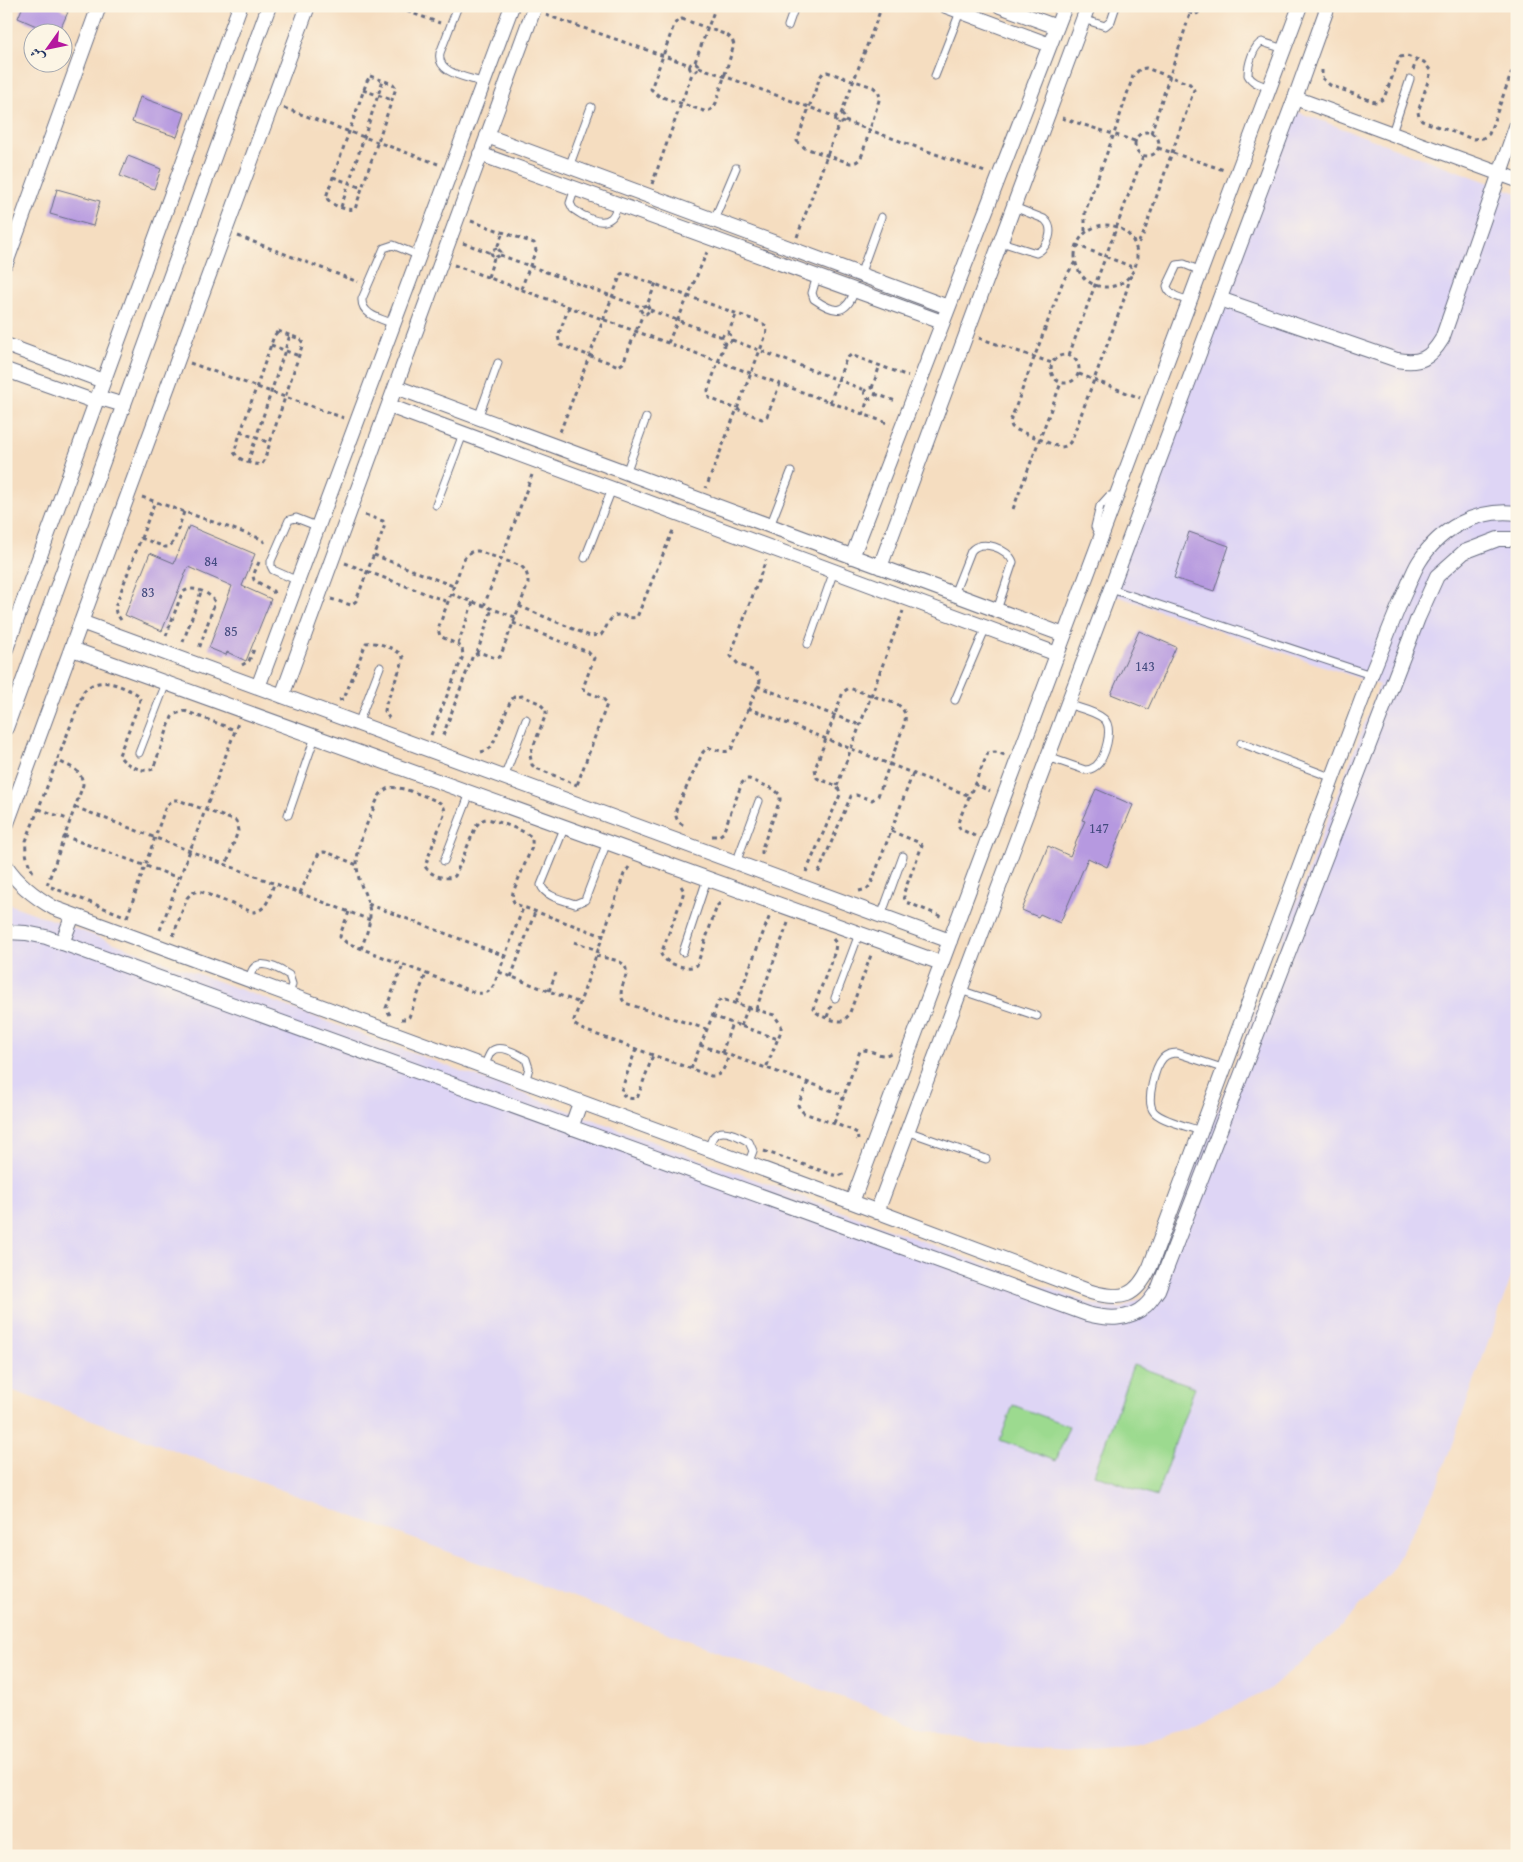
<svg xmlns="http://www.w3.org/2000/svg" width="1523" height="1862" font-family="'Gentium Book Plus',Amiri,serif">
<rect width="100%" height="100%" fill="#fcf5e5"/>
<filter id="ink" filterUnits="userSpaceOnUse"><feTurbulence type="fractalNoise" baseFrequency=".02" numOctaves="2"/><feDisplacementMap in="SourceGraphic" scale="10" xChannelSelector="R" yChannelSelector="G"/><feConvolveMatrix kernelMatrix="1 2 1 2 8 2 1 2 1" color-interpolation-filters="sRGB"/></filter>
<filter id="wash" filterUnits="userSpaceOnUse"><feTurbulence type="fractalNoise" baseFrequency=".0096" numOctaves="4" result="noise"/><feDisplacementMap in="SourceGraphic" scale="20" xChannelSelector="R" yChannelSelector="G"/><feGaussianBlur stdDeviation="1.12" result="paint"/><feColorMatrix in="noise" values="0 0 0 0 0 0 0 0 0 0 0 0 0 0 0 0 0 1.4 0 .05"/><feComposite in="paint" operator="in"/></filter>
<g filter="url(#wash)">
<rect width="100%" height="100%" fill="#f5ddc0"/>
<!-- built -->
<path fill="#ded5f5" d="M1290,109L1517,193V1261L1437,1486L1391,1572L1336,1632L1267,1691L1189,1728L1137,1743L1075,1750L1003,1746L941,1734L6,1388V903L1090,1303L1107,1308H1122L1143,1297L1153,1280L1379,685L1108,593Z"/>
<!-- green -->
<path fill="#9cda8f" stroke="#5c8476" d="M1133,1365L1195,1387L1156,1497L1094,1474Z
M1013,1405L1069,1426L1056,1461L1000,1440Z"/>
<g id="blocks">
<!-- building -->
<path fill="#b699e0" d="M23,6H54L68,12L59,32H50L18,18Z
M140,97L185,113L177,137L132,122Z
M128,156L161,169L154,189L120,176Z
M57,189L100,201L93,226L50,214Z
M189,526L255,554L242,586L271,599L246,661L227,652L226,655L209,648L232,586L188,567L162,631L125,615L150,553L174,563Z
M1189,532L1229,546L1214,591L1174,578Z
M1139,631L1176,647L1148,709L1111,694Z
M1096,789L1133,805L1107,867L1088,858L1060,923L1040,914L1038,917L1022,910L1048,846L1070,856L1085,821L1082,820Z"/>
</g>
</g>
<g filter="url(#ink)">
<use href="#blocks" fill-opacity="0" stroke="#676c80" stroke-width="1"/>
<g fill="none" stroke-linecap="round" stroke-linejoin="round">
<defs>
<path id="lane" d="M458,6L440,53C436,74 468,77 484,83
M1083,19L1105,26L1111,21L1116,6
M788,26L795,6
M935,76L960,12
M1270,88C1261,85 1252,83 1248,75C1248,65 1253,46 1262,42L1284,49
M1392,133L1410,79
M569,167L591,107
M575,188L570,203L573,209C581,215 601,227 611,218C615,215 616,209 618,204
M714,220L736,168
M1001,242L1036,253C1048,248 1056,228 1044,219L1014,207
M860,275L881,217
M817,276L812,293L814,299C834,313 846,316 855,290
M1190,301C1181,298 1169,296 1167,286L1177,265L1184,264L1201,271
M394,324C382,319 361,315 362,299L384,248L393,245L420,256
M478,418L498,363
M626,473L646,418
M436,505L463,434
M770,526L791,472
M1102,535L1098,533L1095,527L1100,506L1109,496L1116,497
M585,558L612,489
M298,581L273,570L271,566V561L289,520L296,518L319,527
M1111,589L1371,675
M954,594L971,551C981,538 1009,549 1013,562L997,610
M808,644L834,571
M955,700L986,627
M358,724L380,667
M1241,743L1333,778
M139,753L166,683
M1048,757L1085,770C1089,770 1092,769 1096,766C1105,758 1114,728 1104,719C1095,711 1078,708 1067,704
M504,778L526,719
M288,815L315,737
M565,826L541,885C545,897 564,900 575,904L585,900L607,842
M444,861L470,793
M736,863L759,801
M881,916L903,856
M683,952L707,879
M248,981C250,977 251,972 253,969C261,958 281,970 289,975L292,984L289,995
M960,990L1037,1016
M835,998L859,934
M484,1067C486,1063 488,1056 491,1052C499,1043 518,1054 526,1059L529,1068L525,1082
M907,1131L986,1159
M1201,1131C1189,1127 1163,1121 1154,1112C1145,1102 1155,1067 1163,1058C1167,1054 1172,1053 1177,1053L1225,1069
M708,1150C710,1145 711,1138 715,1135C723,1127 741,1137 749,1142L753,1151L748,1164"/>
<path id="street" d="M946,6L1050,45
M1000,6L1057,27
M1295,98L1517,180
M487,136L948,307
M480,154L942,322
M6,263L99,6
M1220,299L1397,360C1420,364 1430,359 1442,339L1517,124
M6,345L103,381
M6,370L96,402
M396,387L1064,635
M97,397L124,405
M389,406L1057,654
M852,557L1065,6
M880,567L1088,6
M81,622L950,941
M6,649L240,6
M72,649L941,963
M258,687L512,6
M282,696L535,6
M6,728L269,6
M6,826L308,6
M6,866C18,884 35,897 54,908L852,1202L1091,1292C1122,1301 1136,1297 1150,1267L1371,675C1383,647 1393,618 1406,590C1410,581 1414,570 1419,562C1440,528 1478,508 1517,513
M6,932L26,933L46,937L1087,1314C1107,1319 1129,1321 1145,1306C1150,1302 1154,1295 1158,1290L1418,618L1437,576L1464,552L1498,539H1517
M62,943L73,915
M571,1128L580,1103
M852,1202L1300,6
M877,1212L1295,98L1328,6"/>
</defs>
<!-- lane casing -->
<use href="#lane" stroke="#676c80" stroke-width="9"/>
<!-- street casing -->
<use href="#street" stroke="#676c80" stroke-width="16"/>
<!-- path -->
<path stroke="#676c80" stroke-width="3" stroke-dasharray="4 4" stroke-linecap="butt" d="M392,6L440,23
M1186,6V11L1195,15L1198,13L1200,6
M546,15L690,65
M682,19L727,35L732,39L734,45L716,103C713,109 710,111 704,111L659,96L651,89L674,25L677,21Z
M695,62L716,6
M689.5 67a4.5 4.5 0 1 1 9 0a4.5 4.5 0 1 1-9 0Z
M699,67L836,117
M1322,70V78L1330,85L1375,102L1380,101L1384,98L1400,57L1407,56L1424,62L1430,70V75L1418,112L1419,117L1422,121L1473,139L1483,138L1489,134L1517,58
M1413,70L1417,59
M827,72L873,87L878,91L880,97L862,155C859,161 856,163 850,163L805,148L797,141L820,77L823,73Z
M370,76L393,84L396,88L356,206L355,209C346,211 330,205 326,197L367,81Z
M363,90L392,100
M284,108L438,164
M841,114L882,6
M835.5 119a4.5 4.5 0 1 1 9 0a4.5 4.5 0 1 1-9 0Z
M1062,118L1135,141
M845,121L985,172
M1135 144a12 12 0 1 1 24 0a12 12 0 1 1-24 0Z
M1151,133L1190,14
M1158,148L1224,170
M333,177L362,188
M652,184L693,71
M341,207L383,80
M471,221L534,243L536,250L521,289
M1075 256a31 31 0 1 1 62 0a31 31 0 1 1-62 0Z
M1085,231V212L1114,134L1133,76L1140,69L1146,68L1190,84L1194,90L1143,235L1136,246
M238,236L358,282
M797,237L839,123
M463,243L491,253
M1076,245L1135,268
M497,248L492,250L491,253L494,258L500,255L501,252L497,248L503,232
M500,255L641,307
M1075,262L1063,281L1010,422L1012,427L1017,430L1059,447C1066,447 1069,445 1072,439L1123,302L1131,275
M454,265L890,424
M488,277L494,258
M647,305L650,310L646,314H643L640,309L641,307L647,305L656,283
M569,307L558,336L560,345L619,366L623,363L643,314
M650,310L722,337
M278,331L300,339L303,343L264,461L262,464C254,466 238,460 234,452L274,336Z
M728,333L732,336V340L729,343H725L722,341V337L724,333H728L737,313
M979,338L1052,363
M732,340L865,390
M668,343L707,252
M725,343L708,390L709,398L762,419L767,416L780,384
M271,345L299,356
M1051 369a14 14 0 1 1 28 0a14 14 0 1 1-28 0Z
M1069,355L1143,156
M190,363L344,418
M1079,374L1140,398
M864.5 393a5.5 5.5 0 1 1 11 0a5.5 5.5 0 1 1-11 0Z
M872,388L880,365
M875,394L896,401
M830,402L846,359L851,355L908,376
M863,415L868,398
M240,432L270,443
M560,432L621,274L624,273L760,322C766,325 768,328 766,335L706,488
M248,462L290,335
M142,497L259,538L263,540L265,544
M1013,509L1061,383
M141,538L165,547H169L174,541L184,512
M374,555L453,586
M259,562L253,576L254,580L273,591L275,597
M345,563L448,602
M451,594L515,617
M331,599L351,605L356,601L385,525L383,521L365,515
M484,606L532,475
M519,606L590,636L601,635C606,629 608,621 613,617C620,611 628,620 637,617L674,528
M121,620L116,613L115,607L155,501
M513,623L588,652L594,658L583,688C589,697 602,693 607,704L577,785
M166,636L182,593C191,584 210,592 215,602L199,649
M183,642L201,592
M458,644L473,602
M477,653L492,609
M242,665L249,661L255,647
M757,686L860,725
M339,700L343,699L345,696L366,643C375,641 397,648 403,657V661L386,704L385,711L389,718
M748,708L970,796
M431,735L463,656L462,647L440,636L438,629L463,561C466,554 470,551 478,551L521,566C527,571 528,576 528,584L502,652L500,657L496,658L481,653L473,655L442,738
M481,752L488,750L492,746L511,700L514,697L522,696L539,703L546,710V714L530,755L532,765L536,768L577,785
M974,784L990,791
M837,786L903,611
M75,807L370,920
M39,809L70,820
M683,825C677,821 675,818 676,810L703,752C711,742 720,756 731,750L760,681L756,672L738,664L731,656L732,651L766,560
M891,831L920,843L922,846L904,892V897L906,902L943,917
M64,836L179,878
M712,836H719L723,833L742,783L746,779H749L774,789L780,795V800L762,848V853L765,856
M975,836L960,829L958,824L959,820L988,753L995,752L1005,755
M629,867L624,874L574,1020V1024L581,1029L711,1076C723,1077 725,1065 729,1055
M33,872C27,862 25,853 26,841L84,691C100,675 119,685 137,694L140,699L139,704L119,755C123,764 144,774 153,769L172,717L175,714L185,711L235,730
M806,872L840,795C840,782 825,783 817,778L815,769L843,692L849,688L897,704C904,709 906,713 905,722L878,796L872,800L856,795L851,796L817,876
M47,885L83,785C82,769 70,767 58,761
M681,886L684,891L682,898L661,954C665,964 688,971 697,965L717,906L723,900
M51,887L127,917
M859,891L867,889L871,884L913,773
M300,893L319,853L324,852L329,853L357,865
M368,904L505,956
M349,912L341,932L340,937L347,943L476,993C485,994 489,993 494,985L523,908
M127,917L166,806L173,800H178L236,821L238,831L226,865
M160,930L238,723
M173,936L187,898C192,892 195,891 202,892L252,912C267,912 270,895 274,884
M833,939L836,943L835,951L813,1009C818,1016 834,1022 843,1021L849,1015L871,955L873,954
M574,942L598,950
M361,949C365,938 370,926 370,915C370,904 364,893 360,882C352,857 362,835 372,812C376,803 379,791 389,788C400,785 426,797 437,801C443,804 444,806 445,812L425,866C429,875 446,881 455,876L476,826C479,823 481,820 486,819C492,819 526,831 530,836C533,839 532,843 532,847L513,892L512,898L515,904L603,936
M596,956C604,958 617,959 623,964C634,974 613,990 625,1003L706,1029
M499,972L580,1003
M511,977L535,912
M549,991L556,973
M736,1003L770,915
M756,1009L788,923
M390,1015L386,1008L403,965
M712,1016L778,1039
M827,1017L831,1006
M401,1019H406L409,1017L426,974
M741,1026L748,1007
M700,1045L844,1095
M636,1049L621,1091C623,1097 631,1100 637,1098L638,1096L653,1055
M722,1053L732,1023
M691,1069L718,1002L721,999L774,1015L781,1025V1031L766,1068
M808,1082L798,1105L800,1109L804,1113L852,1130L857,1133L858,1140
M834,1123L860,1051C872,1047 881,1061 892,1052
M764,1151L834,1175L839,1176L847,1172"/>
<!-- lane -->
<use href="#lane" stroke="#fff" stroke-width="7"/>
<!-- street -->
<use href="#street" stroke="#fff" stroke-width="14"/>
</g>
</g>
<g text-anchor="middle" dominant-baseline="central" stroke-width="4.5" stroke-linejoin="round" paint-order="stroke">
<!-- number labels -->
<g font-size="14" fill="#424a7e">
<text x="211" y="561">84</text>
<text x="148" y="592">83</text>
<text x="231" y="631">85</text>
<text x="1145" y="666">143</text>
<text x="1099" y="828">147</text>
</g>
</g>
<!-- margin -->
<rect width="1523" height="1862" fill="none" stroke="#fcf5e5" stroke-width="25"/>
<!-- north arrow -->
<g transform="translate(48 48) rotate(237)"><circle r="24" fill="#fcf5e5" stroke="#a2a6af"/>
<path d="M0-4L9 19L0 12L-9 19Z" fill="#b5179e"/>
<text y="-8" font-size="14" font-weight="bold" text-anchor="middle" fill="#1b2f5e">ش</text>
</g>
</svg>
